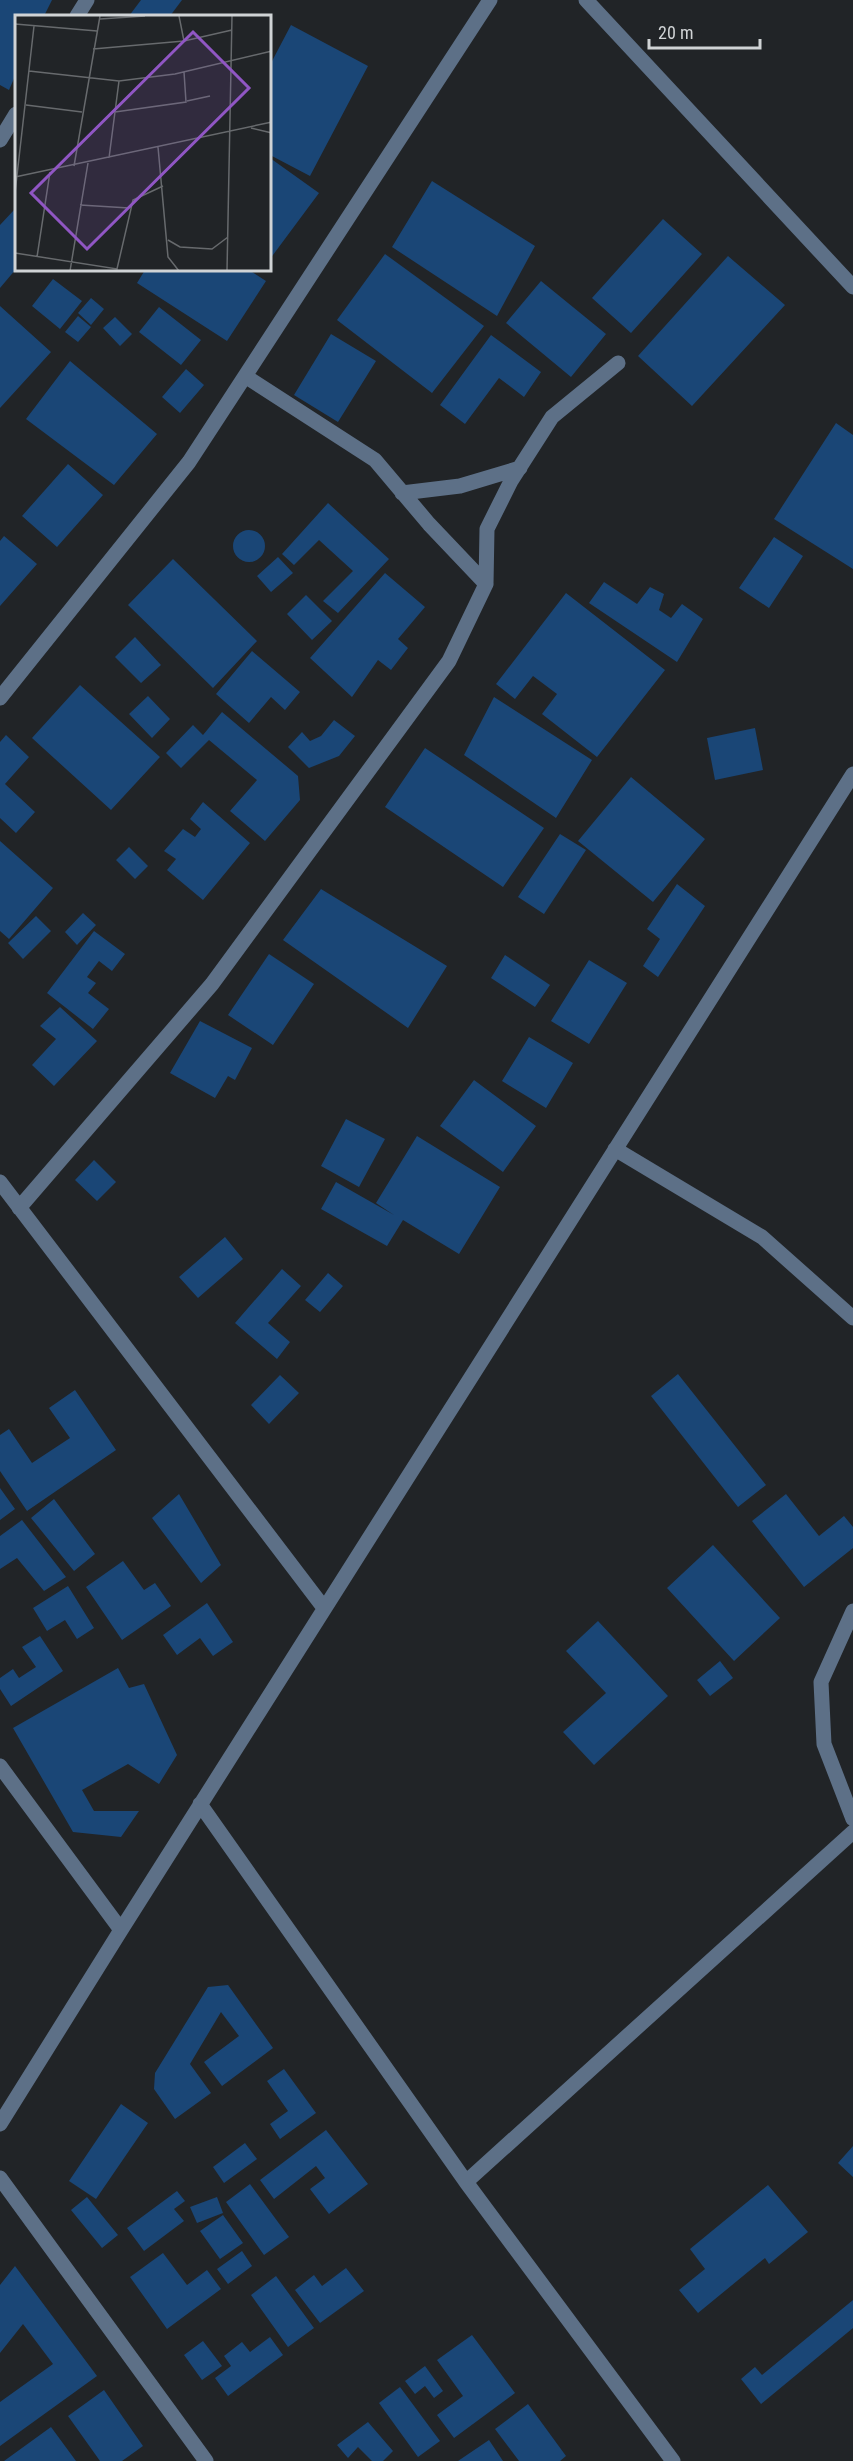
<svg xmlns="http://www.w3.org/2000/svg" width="853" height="2461" font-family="'Roboto Condensed',sans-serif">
<rect width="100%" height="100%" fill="#212427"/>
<!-- building -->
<path fill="#1a4676" d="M0,0H52L44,16H16V74L9,90L0,85Z
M141,0H182L170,16H129Z
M291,25L368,66L310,176L270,155V65Z
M270,158L319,193L270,259Z
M432,181L535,246L497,316L392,247Z
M14,210L16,212V269L0,288V225Z
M663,219L702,254L631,333L592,298Z
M385,254L484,326L432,393L337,320Z
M728,256L785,305L692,406L638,356Z
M145,270H249L266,281L227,341L137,283Z
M53,279L82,301L60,329L32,306Z
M541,281L606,334L571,377L506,323Z
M91,298L104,309L91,325L78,313Z
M0,306L51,352L0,408Z
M159,307L201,340L181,365L139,332Z
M78,316L91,327L78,342L65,332Z
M115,317L132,334L120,346L103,328Z
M331,334L376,361L338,422L294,395Z
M491,335L541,372L524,397L499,378L465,424L440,405Z
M70,361L157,434L114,485L26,419Z
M186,369L204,385L180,413L162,397Z
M836,423L853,435V569L774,519Z
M68,464L103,495L57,547L22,516Z
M328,503L389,559L338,613L323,601L353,571L319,540L294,565L282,554Z
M233 546a16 16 0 1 1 32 0a16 16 0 1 1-32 0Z
M4,536L37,564L0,606V541Z
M774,537L803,556L769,608L739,588Z
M278,557L293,573L271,592L257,576Z
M173,559L257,641L213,688L128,605Z
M385,573L425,607L398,639L408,648L391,670L378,660L352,697L310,658Z
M604,582L637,604L650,587L664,594L659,610L671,618L682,604L703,619L677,662L589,603Z
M566,593L665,670L597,757L542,714L557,694L533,676L515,699L496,684Z
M306,595L332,621L312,640L287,614Z
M135,637L161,665L141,683L115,657Z
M252,651L300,692L285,710L271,697L249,723L216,694Z
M80,685L160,757L111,810L32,738Z
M148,696L170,719L152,738L129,714Z
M494,697L592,760L556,818L464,755Z
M222,712L298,776L300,800L265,841L230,811L257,780L209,740L181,768L166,753L193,725L203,735Z
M334,720L355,736L339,756L309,768L288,747L302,732L310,741L321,736Z
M755,728L763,770L715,780L707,738Z
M6,735L29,757L5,784L35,812L16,833L0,818V742Z
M425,748L544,828L503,887L385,807Z
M631,777L705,839L653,902L578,841Z
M203,802L250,843L203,900L167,870L176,859L164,851L183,829L195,837L201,829L190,819Z
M560,834L586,850L544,914L518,897Z
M0,841L53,888L9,939L0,931Z
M129,847L148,866L135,879L116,860Z
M677,884L705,906L658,977L643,966L660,939L647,929Z
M321,889L447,966L408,1028L283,940Z
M83,913L96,925L77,945L65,932Z
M36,916L51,931L23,959L8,943Z
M94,931L125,954L112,971L99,961L87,977L96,983L88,993L109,1009L93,1029L47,993Z
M269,954L314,984L273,1045L228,1015Z
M505,955L550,985L535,1007L491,978Z
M589,960L627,983L589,1044L551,1021Z
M60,1007L97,1041L54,1086L32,1065L56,1039L40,1026Z
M200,1021L252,1048L235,1080L228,1076L215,1098L170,1073Z
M529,1037L573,1063L546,1108L502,1081Z
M474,1080L536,1126L503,1172L440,1126Z
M346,1119L385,1139L359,1187L321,1166Z
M417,1136L500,1187L459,1254L403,1220L387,1246L321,1209L336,1182L394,1215L376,1203Z
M94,1160L116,1182L97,1201L75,1180Z
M225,1237L243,1259L198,1298L179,1277Z
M282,1269L301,1286L268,1323L290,1342L277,1359L235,1323Z
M328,1273L343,1286L320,1312L305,1300Z
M678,1374L766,1485L738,1507L651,1396Z
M280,1375L299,1393L269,1424L251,1405Z
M75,1390L116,1450L27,1511L0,1471V1435L9,1429L32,1463L70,1438L49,1408Z
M0,1488L15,1509L0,1520Z
M179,1494L221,1565L201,1583L152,1518Z
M786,1494L819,1536L844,1516L853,1527V1548L804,1587L752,1521Z
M54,1499L95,1554L74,1571L31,1518Z
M22,1520L66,1577L44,1591L17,1558L0,1569V1536Z
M713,1545L780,1618L734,1661L667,1588Z
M123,1561L144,1590L155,1583L171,1606L122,1640L86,1587Z
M68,1586L94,1628L77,1639L65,1620L47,1631L33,1608Z
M207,1603L233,1642L213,1656L200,1638L177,1655L163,1635Z
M598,1621L668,1696L594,1765L563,1732L606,1693L566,1651Z
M40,1636L63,1671L11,1706L0,1689V1678L13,1669L19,1678L36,1667L22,1647Z
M720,1661L733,1678L710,1696L697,1680Z
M118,1668L129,1688L144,1684L177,1755L159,1784L128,1764L82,1790L94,1811H139L121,1837L73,1832L13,1728Z
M228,1985L273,2048L222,2086L204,2062L239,2036L221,2012L190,2064L211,2093L175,2119L154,2089L155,2073L208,1987Z
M284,2069L316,2113L280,2139L270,2124L288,2111L267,2081Z
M121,2104L148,2123L96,2199L69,2181Z
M326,2130L368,2184L329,2214L310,2189L325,2178L316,2166L274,2199L260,2180Z
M245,2143L257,2159L224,2183L213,2167Z
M853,2146V2177L838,2163Z
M250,2184L289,2237L264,2255L226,2202Z
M768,2185L808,2232L769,2264L765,2258L698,2313L679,2290L705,2269L690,2249Z
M177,2191L185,2201L174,2209L184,2221L144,2251L127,2228Z
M87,2197L118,2235L102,2248L71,2210Z
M217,2197L223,2213L197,2223L190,2207Z
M223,2215L243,2243L220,2259L200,2231Z
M242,2251L252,2266L228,2284L217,2269Z
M163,2253L187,2285L207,2270L221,2289L167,2329L130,2277Z
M15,2266L97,2376L0,2446V2402L53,2364L23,2324L0,2353V2285Z
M346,2268L364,2291L320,2323L295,2290L314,2275L322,2286Z
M276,2276L314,2328L288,2347L251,2295Z
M853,2300V2328L761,2404L741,2379L755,2367L762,2375Z
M472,2335L515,2393L454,2438L437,2415L463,2396L437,2360Z
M270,2337L283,2355L228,2396L215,2378L231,2366L224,2356L242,2342L250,2352Z
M203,2341L222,2366L202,2380L184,2355Z
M425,2366L443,2391L434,2398L425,2386L415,2394L405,2381Z
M400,2387L440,2441L418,2457L379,2403Z
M104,2390L143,2446L122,2461H100L68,2416Z
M528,2404L566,2456L560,2461H519L495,2429Z
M368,2422L393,2451L383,2461H372L358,2447L348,2458L337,2445Z
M51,2427L76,2461H4Z
M489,2440L503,2461H458Z"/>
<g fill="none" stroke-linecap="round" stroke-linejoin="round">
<!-- minor -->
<path stroke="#5d7087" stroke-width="15" d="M586,0L853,287
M77,16L87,0
M0,140L16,114
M402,493L460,486L520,468
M486,584L487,529L511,481L552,417L618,363
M0,698L189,462L490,0
M615,1149L762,1237L853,1318
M0,1182L324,1608
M19,1208L212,984L449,661L486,584L429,524L375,460L245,376
M853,1611L821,1682L824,1744L853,1819
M0,1766L121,1930
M200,1804L466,2182L673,2461
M0,2124L121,1930L853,774
M0,2178L206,2461
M466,2182L853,1832"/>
</g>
<!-- overview -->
<g transform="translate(15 15)">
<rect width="256" height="256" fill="#212427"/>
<path fill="none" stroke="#676a6d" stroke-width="1.5" d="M164,1L169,26M85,4L130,1M0,9L82,16M78,34L169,26L217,15M14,56L104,66L160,59L257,36M172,86L195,81M11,90L67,97M100,97L171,87L169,57M236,113L257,118M143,132L153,242L164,256M94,143L104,66M59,151L85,1M0,162L257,107M0,178L19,11M65,190L114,193M153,225L165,232L197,234L213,222M0,238L102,254L118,185L148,171M22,242L35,157M55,256L73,148M212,256L217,1"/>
<path fill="#9056c4" fill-opacity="0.15" stroke="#9056c4" stroke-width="3" d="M178,17L234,73L72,234L16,178Z"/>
<rect width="256" height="256" fill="none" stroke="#d0d3d5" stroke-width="3"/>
</g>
<!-- scale -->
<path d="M649 39v9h111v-9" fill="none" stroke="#d0d3d5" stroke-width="3"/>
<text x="658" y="39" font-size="18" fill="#d0d3d5" stroke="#212427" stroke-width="4.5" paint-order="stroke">20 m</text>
</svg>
